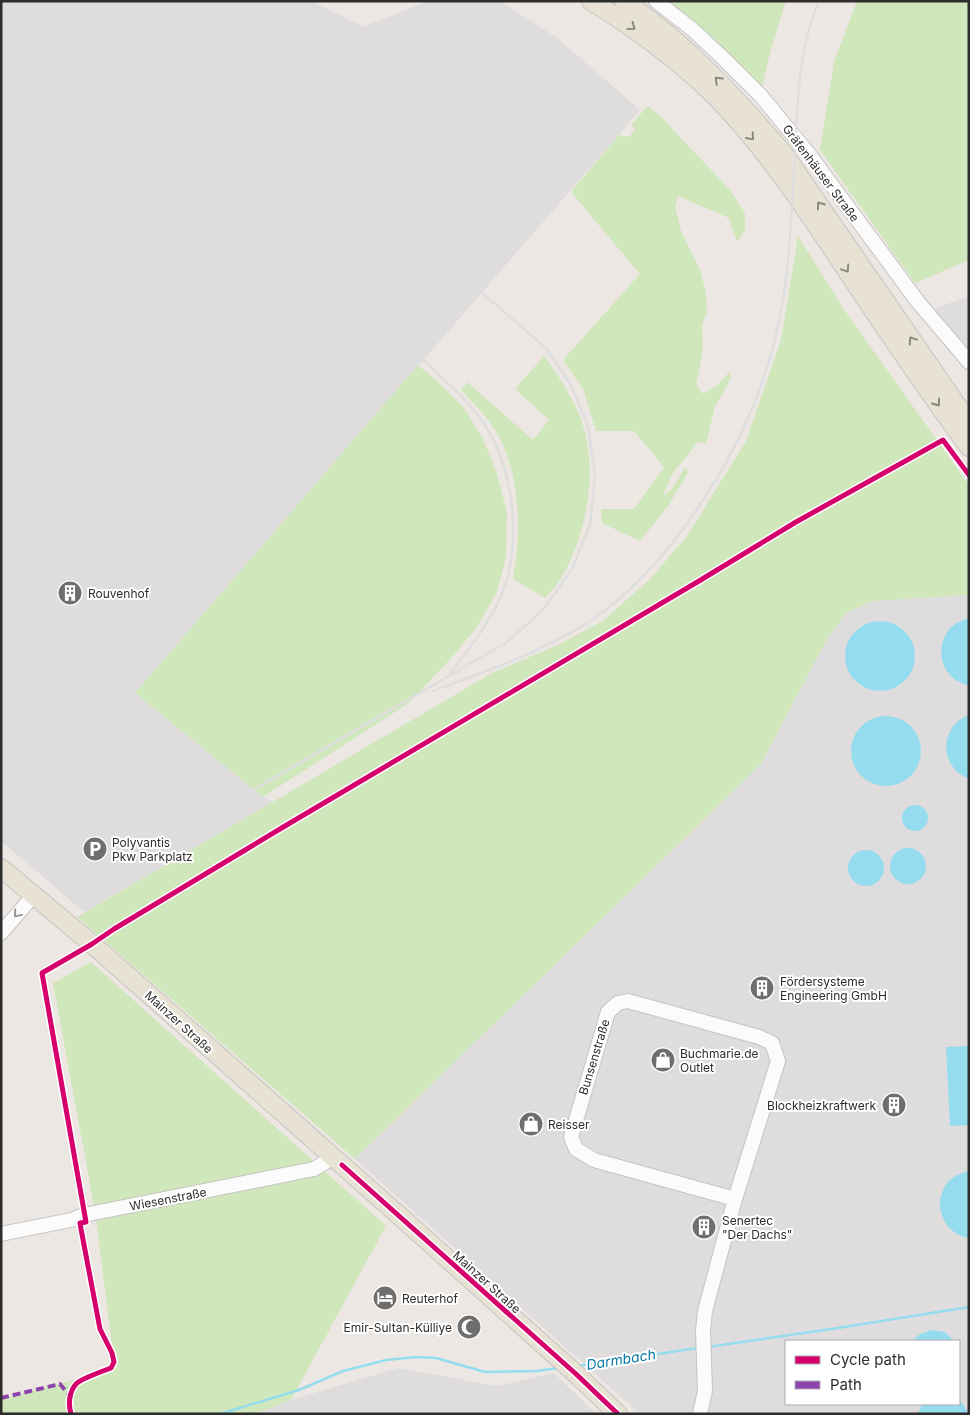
<svg xmlns="http://www.w3.org/2000/svg" width="970" height="1415" font-family="Inter,sans-serif">
<rect width="100%" height="100%" fill="#ece7e2"/>
<!-- industrial -->
<path fill="#dfdcde" fill-rule="evenodd" d="M1,1H312L363,27L429,1H500L556,37L640,110L135,693L263,797L274,802L84,912L1,841Z
M969,296V354L931,311L936,308Z
M969,595V1414H640L355,1159L761,764L827,639L845,614L872,601ZM786,1341H959V1404H786Z
M398,1368L497,1386L554,1373L596,1414H254L291,1400Z"/>
<!-- green -->
<path fill="#d0e6bb" d="M667,1H786L770,53L762,87C732,57 702,25 667,1Z
M857,1H969V260L915,283L820,150L834,62Z
M648,106L661,117L730,190L745,213V230L737,242L729,218L678,196L675,206L681,231L700,270L706,293L707,311L702,326L703,345L700,367L696,384L703,394L719,384L729,372L731,378L715,407L706,443L698,442L672,474L663,496L672,489L685,467L688,472L669,505L640,541L602,523L601,509H634L664,467L634,431H596L583,389L563,360L640,274L571,192L619,135L629,137L635,129L631,125Z
M798,236L845,311L969,485V595L872,601L845,614L827,639L761,764L355,1159L77,917L492,673L560,644L604,620L650,579L687,536L746,441L781,340Z
M544,356C561,380 578,404 585,433C597,480 585,539 560,580C556,586 550,592 545,598L513,579C514,569 517,558 517,548C520,512 516,467 498,435C488,417 474,404 461,390L467,382L533,440L549,420L515,389Z
M418,365L441,385L464,408L483,439L496,471L507,512L506,557L497,592L478,625L455,654L409,703L263,797L135,693Z
M91,962L386,1226L291,1400L254,1414H1V1399L115,1369L95,1211L53,983Z"/>
<!-- water -->
<path fill="#95ddee" d="M969,618V685C943,681 933,650 949,630C954,623 961,621 969,618Z
M845 656a35 35 0 1 1 70 0a35 35 0 1 1-70 0Z
M969,715V779C963,776 957,773 953,767C939,749 948,722 969,715Z
M851 751a35 35 0 1 1 70 0a35 35 0 1 1-70 0Z
M902 818a13 13 0 1 1 26 0a13 13 0 1 1-26 0Z
M890 866a18 18 0 1 1 36 0a18 18 0 1 1-36 0Z
M848 868a18 18 0 1 1 36 0a18 18 0 1 1-36 0Z
M969,1046V1125L950,1126L946,1047Z
M969,1171V1238C943,1234 931,1203 948,1182C953,1176 961,1173 969,1171Z
M932,1330L945,1332L954,1341H912L920,1334Z
M959,1399L965,1407L968,1414H918L922,1404H959Z"/>
<g fill="none" stroke-linecap="round" stroke-linejoin="round">
<!-- stream -->
<path stroke="#95ddee" stroke-width="2.5" d="M708,1347L838,1328L969,1307
M577,1366L698,1348
M220,1414L299,1390L343,1371L386,1360L417,1357L436,1358L485,1372L537,1371L559,1368"/>
<defs>
<path id="minor" d="M656,1L692,29L723,58L761,96L808,153L918,302L969,362
M1,933L33,896
M1,1234L71,1220L84,1215L314,1169L324,1163L331,1156
M700,1414L705,1391L703,1331L705,1311L735,1199L778,1061L772,1043L759,1037L628,1001L618,1003L608,1012L571,1137L576,1149L594,1160L735,1199"/>
<path id="major" d="M591,1C635,28 677,59 714,95C770,152 813,220 857,286C893,340 930,394 969,447
M624,1C686,43 736,98 784,154L969,423
M1,868L92,944L402,1218L576,1374L618,1414"/>
</defs>
<!-- minor casing -->
<use href="#minor" stroke="#c5c4c3" stroke-width="16"/>
<!-- major casing -->
<use href="#major" stroke="#c6c4c3" stroke-width="20"/>
<!-- minor -->
<use href="#minor" stroke="#fcfbfb" stroke-width="14"/>
<!-- major -->
<use href="#major" stroke="#e8e2d4" stroke-width="18"/>
<!-- rail -->
<path stroke="#dedee0" stroke-width="2.5" d="M181,1L225,39
M119,107L163,144
M159,132C221,185 284,239 346,292C377,318 407,345 436,372C453,388 470,403 483,422C514,468 523,544 501,596C488,625 470,648 451,672
M433,691C487,671 542,652 590,621C666,571 732,467 762,383C777,339 786,294 789,248C792,210 794,171 796,132C798,88 801,42 819,1
M55,805C120,828 167,831 231,803L507,642L543,610L572,569L590,525L595,476L588,426L571,385L546,348L339,169L287,106L239,50L235,42L201,1"/>
<!-- quiet -->
<path stroke="#8e44ad" stroke-width="4" stroke-dasharray="8 4" stroke-linecap="butt" d="M1,1398L60,1384L69,1395"/>
<defs>
<path id="cycleway" d="M342,1165L576,1374L618,1414
M71,1414C68,1404 69,1391 77,1383C83,1378 103,1371 111,1368L114,1362L112,1353L100,1329L81,1229L80,1223L86,1222L42,973L92,944L114,929L285,826L699,581L796,522L943,440L969,475"/>
</defs>
<!-- cycleway casing -->
<use href="#cycleway" stroke="#fff" stroke-width="8"/>
<!-- cycleway -->
<use href="#cycleway" stroke="#d6006c" stroke-width="5"/>
</g>
<!-- one-way arrows -->
<defs><path id="oneway-chevron" d="M-2-3.5L2.5 0L-2 3.5" fill="none" stroke-width="1.6" stroke-linecap="round" stroke-linejoin="round" transform="scale(1.25)"/></defs>
<g stroke="#8a8880">
<use href="#oneway-chevron" transform="translate(632 27) rotate(36)"/>
<use href="#oneway-chevron" transform="translate(718 80) rotate(-136)"/>
<use href="#oneway-chevron" transform="translate(751 137) rotate(49)"/>
<use href="#oneway-chevron" transform="translate(820 205) rotate(-125)"/>
<use href="#oneway-chevron" transform="translate(846 269) rotate(56)"/>
<use href="#oneway-chevron" transform="translate(912 340) rotate(-124)"/>
<use href="#oneway-chevron" transform="translate(937 403) rotate(54)"/>
</g>
<use stroke="#949494" href="#oneway-chevron" transform="translate(17 914) rotate(130)"/>
<!-- icons -->
<defs>
<symbol id="building-disc" viewBox="-11 -11 22 22"><circle r="9.5" fill="#706e6c" stroke="#fff"/><path d="M-4-6H4V6H1V3H-1V6H-4ZM-2.5-4.3h1.7v1.8h-1.7ZM.8-4.3h1.7v1.8H.8ZM-2.5-1h1.7V.8h-1.7ZM.8-1h1.7V.8H.8Z" fill="#fff"/></symbol>
<symbol id="parking-disc" viewBox="-11 -11 22 22"><circle r="9.5" fill="#706e6c" stroke="#fff"/><path d="M-3.5-5.5H1a3.5 3.5 0 0 1 0 7H-1V5.5H-3.5ZM-1-3.4V-.6H.8a1.4 1.4 0 0 0 0-2.8Z" fill="#fff"/></symbol>
<symbol id="shop-disc" viewBox="-11 -11 22 22"><circle r="9.5" fill="#706e6c" stroke="#fff"/><path d="M-5-2.5h2.3a2.7 3.5 0 0 1 5.4 0H5L5.5 6h-11ZM-1.5-2.5h3a1.5 2.3 0 0 0-3 0Z" fill="#fff"/></symbol>
<symbol id="hotel-disc" viewBox="-11 -11 22 22"><circle r="9.5" fill="#706e6c" stroke="#fff"/><path d="M-6-4.5h1.5V1H6V5H4.5V3h-9V5H-6ZM-4 0a1.8 1.8 0 1 1 3.6 0ZM.5 0V-2.5h3Q6-2.5 6 0Z" fill="#fff"/></symbol>
<symbol id="mosque-disc" viewBox="-11 -11 22 22"><circle r="9.5" fill="#706e6c" stroke="#fff"/><path d="M3.5-4.9A6 6 0 1 0 3.5 4.9A5 5 0 1 1 3.5-4.9Z" fill="#fff"/></symbol>
</defs>
<g fill-rule="evenodd">
<use href="#building-disc" x="56" y="579" width="28" height="28"/>
<use href="#parking-disc" x="81" y="835" width="28" height="28"/>
<use href="#building-disc" x="748" y="974" width="28" height="28"/>
<use href="#shop-disc" x="649" y="1046" width="28" height="28"/>
<use href="#building-disc" x="880" y="1091" width="28" height="28"/>
<use href="#shop-disc" x="517" y="1110" width="28" height="28"/>
<use href="#building-disc" x="690" y="1213" width="28" height="28"/>
<use href="#hotel-disc" x="371" y="1284" width="28" height="28"/>
<use href="#mosque-disc" x="455" y="1313" width="28" height="28"/>
</g>
<g text-anchor="middle" dominant-baseline="central" stroke-width="4" stroke-linejoin="round" paint-order="stroke">
<!-- street labels -->
<g font-size="12" fill="#2d2d2d" stroke="#fff">
<text transform="translate(821 173) rotate(53)">Gräfenhäuser Straße</text>
<text transform="translate(179 1022) rotate(42)">Mainzer Straße</text>
<text transform="translate(594 1057) rotate(-73)">Bunsenstraße</text>
<text transform="translate(168 1199) rotate(-11)">Wiesenstraße</text>
<text transform="translate(487 1282) rotate(42)">Mainzer Straße</text>
</g>
<!-- poi labels -->
<g font-size="12" fill="#2d2d2d" stroke="#fff" text-anchor="start">
<text x="88" y="593">Rouvenhof</text>
<text x="112" y="842">Polyvantis<tspan x="112" dy="14">Pkw Parkplatz</tspan></text>
<text x="780" y="981">Fördersysteme<tspan x="780" dy="14">Engineering GmbH</tspan></text>
<text x="680" y="1053">Buchmarie.de<tspan x="680" dy="14">Outlet</tspan></text>
<text x="876" y="1105" text-anchor="end">Blockheizkraftwerk</text>
<text x="548" y="1124">Reisser</text>
<text x="722" y="1220">Senertec<tspan x="722" dy="14">"Der Dachs"</tspan></text>
<text x="402" y="1298">Reuterhof</text>
<text x="452" y="1327" text-anchor="end">Emir-Sultan-Külliye</text>
</g>
<!-- water labels -->
<g font-size="14" font-style="italic" fill="#097aa5" stroke="#fff">
<text transform="translate(621 1359) rotate(-9)">Darmbach</text>
</g>
</g>
<!-- border -->
<rect width="970" height="1415" fill="none" stroke="#2d2d2d" stroke-width="5"/>
<!-- legend -->
<rect x="785" y="1340" width="175" height="65" fill="#ffffff" stroke="#ababab"/>
<rect x="795" y="1356" width="25" height="8" fill="#d6006c" stroke="#ababab"/>
<text x="830" y="1365" font-size="15" fill="#2d2d2d">Cycle path</text>
<rect x="795" y="1381" width="25" height="8" fill="#8e44ad" stroke="#ababab"/>
<text x="830" y="1390" font-size="15" fill="#2d2d2d">Path</text>
</svg>
